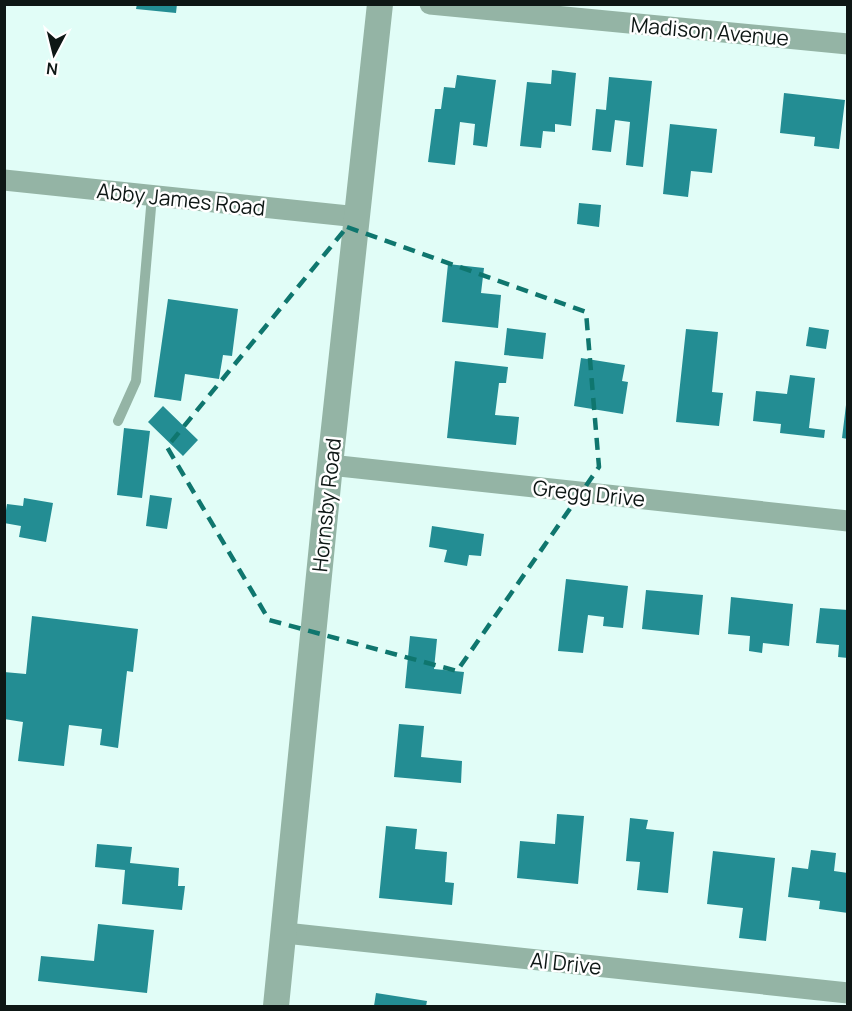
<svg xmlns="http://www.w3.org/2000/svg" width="852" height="1011" font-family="Manrope,sans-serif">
<rect width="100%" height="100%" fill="#e1fdf7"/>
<!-- building -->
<path fill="#238d93" d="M137,4H177L176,13L136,9Z
M552,70L576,73L571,126L555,124V132L543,131L541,148L520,146L527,82L551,84Z
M457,75L496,80L487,147L473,145L475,124L460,122L455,165L428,162L435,109H441L444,87L455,88Z
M609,77L652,81L643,167L626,165L630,122L615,120L611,152L592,150L596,109L606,110Z
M784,93L845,100L839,149L814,146L815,137L780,133Z
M670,124L717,129L712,173L691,171L688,197L663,194Z
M579,203L601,205L599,227L577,224Z
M448,264L484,268L481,293L501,295L498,328L442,322Z
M168,299L238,309L232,356L223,355L219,379L185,374L181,401L154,397Z
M809,327L829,330L826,349L806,346Z
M507,328L546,333L543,359L504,355Z
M686,329L718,332L712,392L723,393L719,426L676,422Z
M581,358L625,365L622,381L628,382L623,414L574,406Z
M455,361L508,367L506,383H499L495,415L519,417L516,445L447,438Z
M790,375L815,378L809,428L825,430L824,438L780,433L781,424L753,421L756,391L787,394Z
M846,405H848V439L842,438Z
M163,406L198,440L183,456L148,422Z
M124,428L150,431L142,498L117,495Z
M150,495L172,498L167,529L146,526Z
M24,498L53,503L46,542L19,537L21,526L4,523L7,504L23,506Z
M432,526L484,534L481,556L469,555L467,566L444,562L447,550L429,547Z
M566,579L628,586L623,628L603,626L604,617L588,615L583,653L558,651Z
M646,590L703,595L699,635L642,629Z
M731,597L793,604L789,646L763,643L762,653L749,651L750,636L728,634Z
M820,608L848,610V658L838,657L839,645L816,643Z
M32,616L138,629L133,672L127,671L118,748L100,745L102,729L69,725L64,766L18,761L23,722L4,719V672L26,674Z
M410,636L437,639L434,669L464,672L461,694L405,688Z
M399,724L424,726L421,757L462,761L461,783L394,777Z
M557,814L584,816L578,884L517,878L520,841L555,844Z
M630,818L648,820L646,829L674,832L668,893L637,890L640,862L626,861Z
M386,826L417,829L415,849L447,852L445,882L454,883L452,905L379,898Z
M97,844L132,847L130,863L179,868L178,886H185L182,910L122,904L125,870L95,867Z
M811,850L836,853L834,871L848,873V913L819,909L820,901L788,897L792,867L808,869Z
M713,851L775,858L766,941L739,938L743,908L707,904Z
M98,924L154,930L147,993L38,981L41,956L94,961Z
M376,993L427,1001L426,1006H374Z"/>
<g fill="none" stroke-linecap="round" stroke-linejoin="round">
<!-- service -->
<path stroke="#94b4a5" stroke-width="10" d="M118,421L136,381L152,196"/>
<!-- minor -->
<path stroke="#94b4a5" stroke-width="21" d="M430,4L848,44
M4,180L358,217
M330,465L848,521
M285,933L848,993"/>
<!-- tertiary -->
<path stroke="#94b4a5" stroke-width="26" d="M276,1006L330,465L380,4"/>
</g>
<!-- marked area -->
<path fill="none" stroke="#0f766e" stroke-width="4.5" stroke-dasharray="12 8" stroke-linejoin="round" d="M347,227L586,312L599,467L457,671L269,620L167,447Z"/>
<g text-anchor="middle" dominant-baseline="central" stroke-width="5" stroke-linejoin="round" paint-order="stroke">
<!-- street labels -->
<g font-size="21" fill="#0e1715" stroke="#fff">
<text transform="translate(710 31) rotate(5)">Madison Avenue</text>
<text transform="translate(181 199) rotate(6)">Abby James Road</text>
<text transform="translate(589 493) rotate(6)">Gregg Drive</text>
<text transform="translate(326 505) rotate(-84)">Hornsby Road</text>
<text transform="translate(566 963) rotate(6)">Al Drive</text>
</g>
</g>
<!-- border -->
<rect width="852" height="1011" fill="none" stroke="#0e1715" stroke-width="12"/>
<!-- north arrow -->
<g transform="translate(54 54) rotate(187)" stroke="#ffffff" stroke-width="4.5" paint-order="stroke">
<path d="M0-4.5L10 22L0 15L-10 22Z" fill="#0e1715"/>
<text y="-9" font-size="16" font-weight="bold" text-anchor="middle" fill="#0e1715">N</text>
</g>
</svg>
